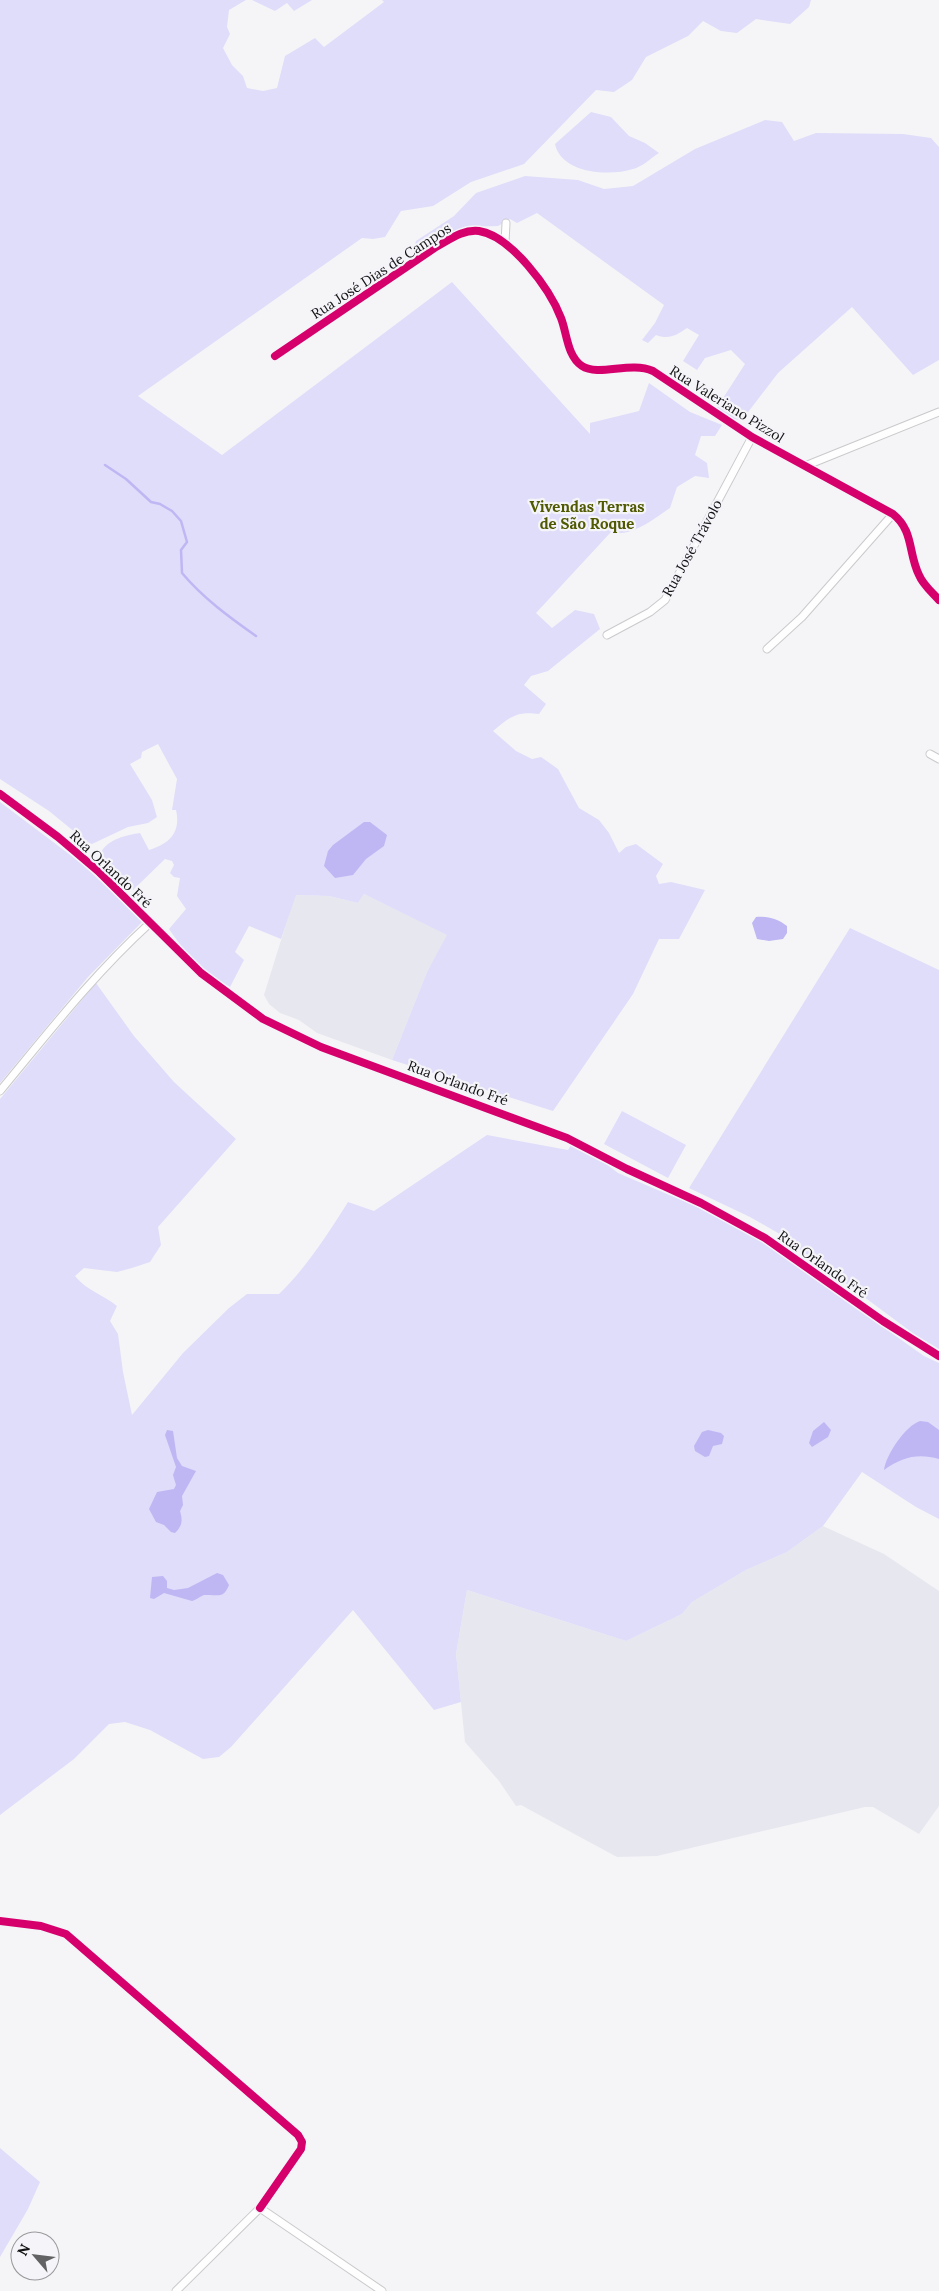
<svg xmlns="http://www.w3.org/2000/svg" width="939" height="2291" font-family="Lora,serif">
<rect width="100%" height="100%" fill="#f5f5f8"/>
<!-- built -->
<path fill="#e7e7ef" d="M364,894L448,935L427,972L392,1060L317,1033L299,1020L280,1013L269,1004L264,995L295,895L329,896L358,903Z
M823,1526L884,1554L939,1591V1806L919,1834L873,1807H865L657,1856L617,1857L530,1810L521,1805L516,1806L499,1781L465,1742L456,1654L467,1590L626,1641L682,1614L692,1602L746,1570L787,1552Z"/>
<!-- green -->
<path fill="#dfddf9" d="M0,0H246L229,10L227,27L230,34L223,48L232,65L243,76L247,88L263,91L277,88L285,56L315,38L324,47L384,2L382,0H811L809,7L790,24L756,19L737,33L721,31L703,21L688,36L646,57L632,80L614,92L596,90L524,164L471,182L433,206L401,211L385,237L373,239L362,238L138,396L222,455L452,282L590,434V423L639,411L649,383L690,412L722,425L715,436H701L695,455L707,463L709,478L695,476L677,487L670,508C654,519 630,538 611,532L536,613L552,628L575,610L594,614L600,629L548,671L531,676L524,685L546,704L539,714C516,711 510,717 493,731L516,751L532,759L541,757L558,769L579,808L599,820L609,833L619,853L626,847L636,844L663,864L656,876L659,884L671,882L705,890L679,939H659L633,994L553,1111L392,1060L427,972L447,935L364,894L358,903L329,896L296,895L281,939L249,926L235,952L244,960L230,987C205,973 184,952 169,929L186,909L177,896L180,878L174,877L170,873L174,865L172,861L165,859L133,890L103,859L101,852C109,839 126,835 140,833L149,850C170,844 181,832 176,810H172L177,779L158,744L142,752L141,758L130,764L152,800L157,817L148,823L128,827L92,844L87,842L49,811L0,779Z
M252,0H312L294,11L287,3L275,11Z
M591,112L611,117L629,136L645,143L659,153C651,158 642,167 633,169C608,177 561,173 555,144Z
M765,120L782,122L794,141L816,133L903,134L931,138L939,147V360L913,375L852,307L778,373L742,420L732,419L716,409L745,364L731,350L705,358L697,370L683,361L699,335L687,328C677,335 669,340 656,335L648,343L642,340L655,323L664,305L537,213L517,223L510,219L498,226L468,227L415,257L412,255L416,241L454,216L476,193L525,176L578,180L604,189L633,186L695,149Z
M0,802L81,863L143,921L88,977L0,1083Z
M850,928L939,970V1349L914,1334L778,1233L750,1217L689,1188Z
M96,983L134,1036L174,1082L236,1139L158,1227L161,1245L150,1262L132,1268L117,1272L84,1268L75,1276C86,1290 102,1294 117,1306L110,1321L118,1334L123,1372L132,1415L183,1353L229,1308L247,1294H279C307,1267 327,1235 348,1202L374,1211L487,1135L568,1150L571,1145L604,1162L618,1173L695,1206L763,1242L924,1356L939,1363V1519L916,1507L862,1472L823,1526L787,1552L746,1570L692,1602L682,1614L626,1641L467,1590L456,1654L461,1702L434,1710L353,1610L231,1747L219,1757L203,1759L150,1730L125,1722L109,1724L74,1759L0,1815V1099Z
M622,1111L686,1145L668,1178L604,1144Z
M0,2148L40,2182L28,2209L0,2257Z"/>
<!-- water -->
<path fill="#beb7f4" d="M364,822H370L387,835L384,846L366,859L353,875L335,878L324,866L328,851L333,845Z
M756,917C767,916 778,919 787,926V933L783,939L769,941L757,939L752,923Z
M920,1421L928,1422L939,1430V1459C918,1453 902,1457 884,1470C886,1455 905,1426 920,1421Z
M824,1422L831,1430L828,1437L812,1447L809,1443L813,1431Z
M167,1430L173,1431L177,1458L182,1466L196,1471L182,1496L183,1505L180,1511C183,1521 182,1526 175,1533L171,1532L164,1525L156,1522L149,1509L157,1492L174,1489L176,1485L173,1475L176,1467L165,1435Z
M708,1430L721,1433L724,1436L722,1444L713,1446L709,1456L705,1457L695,1451L694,1446L702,1432Z
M217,1573L223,1575L229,1585C223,1600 217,1594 204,1595C201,1596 196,1600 192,1601L164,1593L154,1599L150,1598L152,1577L163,1576L167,1581V1588L174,1590L188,1588Z"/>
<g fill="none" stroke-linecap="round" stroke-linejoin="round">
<!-- stream -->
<path stroke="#beb7f4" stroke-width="2.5" d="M105,465L126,479L151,502L160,504L172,511L181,521L187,542L181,550L182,573C203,598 229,617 256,636"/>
<defs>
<path id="minor" d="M505,243L506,223
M275,356L436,247C449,240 463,229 479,231C511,236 550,289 561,318C567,333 567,356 582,366C599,377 630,361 653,371L752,437L893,514C914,531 908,553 919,575C923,585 932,592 939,600
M805,466L939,412
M607,635L650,612L665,600L752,437
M767,649L802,617L893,514
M930,754L939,759
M0,794L58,837L98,871L201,973L263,1019L321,1047L567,1138L627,1169L701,1203L765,1238L883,1321L939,1356
M0,1091C48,1033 94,974 150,923
M0,1921L41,1926L66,1934L298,2135L302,2142L301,2149L260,2208
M176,2291L260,2208L382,2291"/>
</defs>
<!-- minor casing -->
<use href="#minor" stroke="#cacacc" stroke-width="9"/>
<!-- minor -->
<use href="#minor" stroke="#fefefe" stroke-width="7"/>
<defs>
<path id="cycleway" d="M275,356L436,247C449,240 463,229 479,231C511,236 550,289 561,318C567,333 567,356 582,366C599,377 630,361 653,371L752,437L893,514C914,531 908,553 919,575C923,585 932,592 939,600
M0,794L58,837L98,871L201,973L263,1019L321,1047L567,1138L627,1169L701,1203L765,1238L883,1321L939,1356
M0,1921L41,1926L66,1934L298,2135L302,2142L301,2149L260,2208"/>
</defs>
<!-- cycleway casing -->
<use href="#cycleway" stroke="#f4f4f9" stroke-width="11"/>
<!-- cycleway -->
<use href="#cycleway" stroke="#d6006c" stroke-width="8"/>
</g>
<g text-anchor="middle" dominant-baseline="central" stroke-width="4.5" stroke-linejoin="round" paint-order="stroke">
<!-- street labels -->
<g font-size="14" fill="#131314" stroke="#f4f4f9">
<text transform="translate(381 271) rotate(-33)">Rua José Dias de Campos</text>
<text transform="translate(727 404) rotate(32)">Rua Valeriano Pizzol</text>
<text transform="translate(692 548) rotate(-61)">Rua José Trávolo</text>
<text transform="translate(111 869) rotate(43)">Rua Orlando Fré</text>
<text transform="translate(458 1083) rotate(20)">Rua Orlando Fré</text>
<text transform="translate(823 1264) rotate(35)">Rua Orlando Fré</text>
</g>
<!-- neighbourhood labels -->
<g font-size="15" font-weight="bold" fill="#505800" stroke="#f4f4f9">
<text x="587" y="506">Vivendas Terras<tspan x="587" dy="17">de São Roque</tspan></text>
</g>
</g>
<!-- north arrow -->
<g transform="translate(35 2256) rotate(298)"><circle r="24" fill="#f4f4f9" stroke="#9a9a9d"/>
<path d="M0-4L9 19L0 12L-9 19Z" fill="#626264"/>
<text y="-8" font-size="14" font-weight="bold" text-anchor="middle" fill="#131314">N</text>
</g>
</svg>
